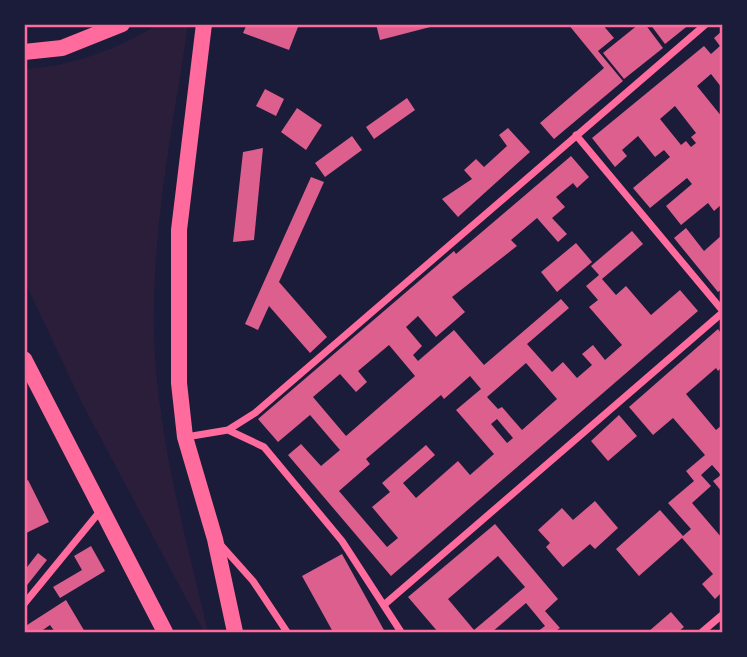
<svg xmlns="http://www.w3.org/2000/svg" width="747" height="657" font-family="'Golos Text',sans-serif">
<rect width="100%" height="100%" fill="#1b1b3a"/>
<!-- green -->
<path fill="#2a1e3b" d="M157,25H188C173,126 152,227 154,330C156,432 185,534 208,632H204L82,403L25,282V69C72,66 116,50 157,25Z"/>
<!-- building -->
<path fill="#dd5f8e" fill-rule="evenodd" d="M247,24H293L298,27L289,50L243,33Z
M376,24H438V25L380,40Z
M568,24H602L614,38L598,51L623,81L554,139L540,123L604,68Z
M639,24H645L663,48L624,79L603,53Z
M650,24H690L665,44Z
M722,31V88L711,74L697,86L722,117V204L714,211L708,203L681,225L666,206L692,184L687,178L650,208L633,188L670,157L664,150L655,157L638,136L622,150L627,156L615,167L592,138L704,46L711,54L720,46L714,38ZM675,106L696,133L691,137L696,143L691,147L686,141L681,145L660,119Z
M265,89L284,99L276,116L256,106Z
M407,98L415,110L374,139L366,127Z
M297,108L322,125L306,150L281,132Z
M508,128L530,152L458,217L442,199L472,179L464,170L476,159L484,167L507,146L499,135Z
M352,136L362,150L325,177L315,163Z
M263,148L254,240L233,242L243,152Z
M571,156L589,177L577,188L573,183L556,197L565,207L552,218L567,234L558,242L537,218L511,240L517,246L452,297L465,312L436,337L418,316L406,327L422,346L413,355L418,361L454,330L484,365L561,299L569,308L527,344L552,372L563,362L577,378L592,365L582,354L593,345L605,360L622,345L589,307L598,300L586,286L599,275L591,266L632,231L643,244L602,279L616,295L626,286L651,315L680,290L698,311L391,576L288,455L301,444L321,466L340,450L310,415L278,442L258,419L454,251L456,254ZM389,345L415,376L346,436L313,397L340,374L356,392L367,382L358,371ZM526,363L557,399L522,430L502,407L498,409L487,397ZM470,376L481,389L456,410L494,454L470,475L458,461L416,498L403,483L435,455L426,445L382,483L390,492L372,507L398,538L387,547L339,491L370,464L366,459L441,395L444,399ZM497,419L513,438L507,443L491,424Z
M311,177L324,182L279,282L327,337L310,353L269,306L258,330L245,324Z
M686,228L704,251L722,235V289L718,292L674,238Z
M576,243L592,262L557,292L541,272Z
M718,329L722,335V367L718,371L716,368L686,394L716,430L722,425V492L713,481L721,475L712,465L701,475L711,486L692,503L722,538V592L715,599L702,584L713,574L682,538L639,576L616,549L660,510L683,536L691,529L668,503L694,481L686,471L705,455L673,418L653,435L629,407Z
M619,415L637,436L608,461L591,441Z
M28,480L49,522L24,534V482Z
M595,501L618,528L595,549L590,544L563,567L546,547L550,543L538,530L562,508L573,520Z
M495,524L558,599L545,611L560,628L554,632H537L545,626L526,603L492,632H438L408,597ZM498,556L525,587L474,630L448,599Z
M91,546L105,571L60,598L53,587L82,570L74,556Z
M38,553L47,560L24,589V571Z
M342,554L385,632H333L302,576Z
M66,600L85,632H55L50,625L40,632H24V627Z
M671,612L684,627L678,632H648Z"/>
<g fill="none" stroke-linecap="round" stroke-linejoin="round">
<!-- minor -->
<path stroke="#ff6b9d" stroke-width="7" d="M576,135L722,310
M228,430L264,447L342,541L401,632
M186,437L228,430L255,413L706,24
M220,544L253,581L287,632
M24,604L101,510
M385,604L722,313
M702,632L722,615"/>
<!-- primary -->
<path stroke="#ff6b9d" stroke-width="16" d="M204,24L179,230V383L185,437L215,539L235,632
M24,359L165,632"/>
<!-- trunk -->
<path stroke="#ff6b9d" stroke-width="16" d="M24,52L62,48L122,24"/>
</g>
<!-- border -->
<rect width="747" height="657" fill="none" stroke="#1b1b3a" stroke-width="52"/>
<rect x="26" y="26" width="695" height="605" fill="none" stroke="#ff6b9d" stroke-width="2.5"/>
</svg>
